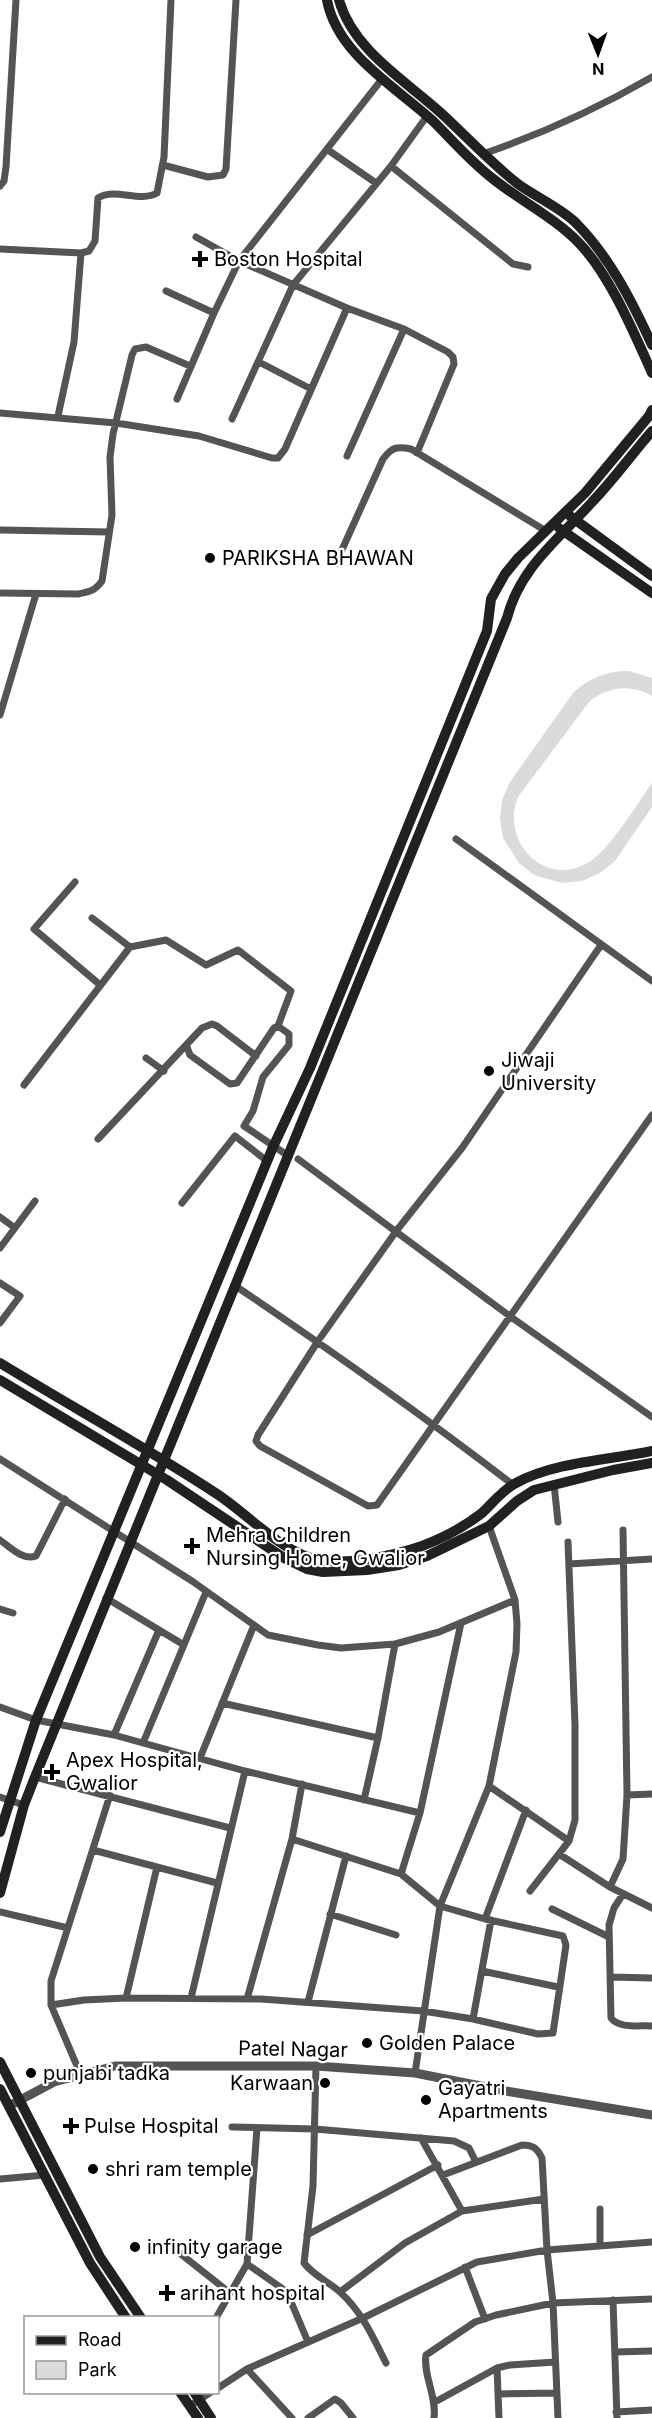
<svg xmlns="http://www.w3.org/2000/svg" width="652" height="2418" font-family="Inter,sans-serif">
<rect width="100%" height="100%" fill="#fff"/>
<!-- green -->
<path fill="#dbdbdb" d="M629,671L652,678V696C631,684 608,686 589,702L518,797C500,842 545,889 589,862C610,849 637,804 652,783V807L615,861L600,873L582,881L562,883L534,875L519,863L503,838L500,819L502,800L510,782L573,693C589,678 606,671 629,671Z"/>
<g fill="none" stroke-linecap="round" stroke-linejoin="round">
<!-- minor -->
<path stroke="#545454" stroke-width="7" d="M328,150L376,183
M483,154C544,133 597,109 652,77
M163,165L208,177L223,175L226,169L236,0
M391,166L513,264L528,267
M0,186L4,181L6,167L16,0
M196,237L239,261L347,308
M0,249L81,253L89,251L95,241L98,198C115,187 139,203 157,193L164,157L171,0
M166,291L214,313
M259,362L311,389
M177,399L214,313L239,261L382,79
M0,413L116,423L199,436L272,458H278L285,449L347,308L404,329
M58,416L74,342L81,253
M232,419L293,285L391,166L427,116
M347,456L404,329L448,352L453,357L454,364L417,453
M0,530L109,532
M336,563L383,459C392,447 397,446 411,449L546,531
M0,593L78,594C89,592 95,591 102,581L112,515L110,457L113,434L132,355L135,349L146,347L190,366
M0,715L36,594
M456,839L652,981
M75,882L34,929L99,984
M601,945L462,1148L397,1230L318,1341L258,1435L256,1441L260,1446L368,1506L377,1505L652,1115
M130,947L166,940L206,965L238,950L291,991L278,1026
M187,1047L190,1055L230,1084L237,1083L274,1028L278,1026L289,1034V1045L263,1077L253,1111L244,1126L287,1155
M146,1058L164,1071
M24,1085L130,947L92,918
M98,1139L202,1028L212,1024L217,1026L256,1056
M298,1159L511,1317L652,1417
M182,1203L235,1136L267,1161
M0,1217L15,1228
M0,1248L35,1201
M0,1283L20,1296L0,1323
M234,1285C329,1349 422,1415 512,1484
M0,1459L192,1581L268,1635L318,1645L341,1648L395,1644L439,1632L515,1600
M554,1484L558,1522
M0,1540C10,1547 23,1561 36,1556L65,1499
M569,1564L652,1559
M106,1598L184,1645
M0,1609L13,1613
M222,1703L378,1738
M0,1707L36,1720L114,1735L245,1771L420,1813
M114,1735L159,1630
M143,1743L206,1592
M200,1758L254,1625
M35,1777L230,1828
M489,1786L569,1841
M627,1795L652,1794
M0,1797L24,1805
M364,1800L378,1738L395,1644
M93,1850L217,1883
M559,1854L610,1887L652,1908
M401,1874L420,1813L461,1623
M610,1887L623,1859L627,1795L623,1530
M530,1891L569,1841L575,1820V1725L568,1542
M623,1894L614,1908L609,1925L611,2018C619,2029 640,2025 652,2026
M552,1909L609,1937
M0,1912L68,1928
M330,1914L396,1935
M485,1919L526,1810
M482,1971L558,1987
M610,1977L652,1978
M126,1998L157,1867
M191,1998L245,1771
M247,1999L292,1839
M308,2002L346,1856
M51,2005V1981L110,1795
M473,2019L491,1920
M316,2066L313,2186L304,2263C314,2276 329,2282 340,2292C362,2312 373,2337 386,2363
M80,2073L51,2005L84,2000L126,1998L261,1999L423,2011L473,2019L538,2034L553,2033L566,1945L563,1936L485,1919L440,1906L401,1874L292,1839L302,1784
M415,2073L440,1906L489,1786L516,1652L517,1624L515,1600L489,1526
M232,2127L315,2129L454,2141L469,2148L476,2162
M421,2138L462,2211
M443,2175L522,2145C533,2145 537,2148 542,2158L547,2250L553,2303L558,2418
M0,2179L45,2175
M600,2209V2246
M307,2235L438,2165
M177,2251L230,2293
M247,2264L283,2289L289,2297L308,2342
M465,2267L485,2319
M340,2292L405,2243L462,2211L544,2199
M613,2300L617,2418
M216,2318L247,2264L257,2128
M615,2352L652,2351
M497,2368L499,2418
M247,2369L292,2418
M218,2388L247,2369L363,2318L477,2262L547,2250L652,2242
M498,2394L556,2393
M435,2402L497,2368L510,2365L555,2362
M190,2406L211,2392
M616,2412L652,2410
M308,2418L335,2399L341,2403L353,2418
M434,2418C437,2396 423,2376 426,2355L475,2322L496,2315L553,2303L652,2299"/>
<!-- tertiary -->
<path stroke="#545454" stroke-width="9" d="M9,2106L54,2082L115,2066H316L415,2073L506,2091L652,2115"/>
<!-- secondary -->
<path stroke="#212121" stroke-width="10" d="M327,0C337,54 396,87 433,121C452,140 470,161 492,178C519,200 555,218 579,243C610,275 634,333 652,373
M339,0C353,50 405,80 441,113C467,137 490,162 518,184C536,197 559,207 575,222C609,256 632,301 652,345
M570,516L652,576
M559,528L652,593
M0,1363C72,1407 147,1448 217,1494C246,1513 278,1548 311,1558C341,1567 393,1556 422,1546C443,1538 464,1527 482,1513C493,1503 502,1490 516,1483C554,1462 609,1460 652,1451
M0,1380L167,1480L284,1558L307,1569L323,1572L367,1570L399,1565L427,1556L489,1526L517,1501L534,1490L613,1470L652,1463
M0,1832L36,1720L273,1147L310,1068L487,631L491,599L505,574L518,558L585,493L649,416L652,410
M0,1893L24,1805L35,1777L507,618C520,567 559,539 593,501C614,479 632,454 652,431
M0,2062L100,2257L141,2318
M0,2089L90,2263L126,2318
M180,2392L198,2418
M194,2392L211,2418"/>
</g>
<!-- markers -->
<g fill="#000" stroke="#fff" stroke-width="2">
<path d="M197 250h6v6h6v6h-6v6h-6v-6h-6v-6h6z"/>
<circle cx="210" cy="558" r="6"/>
<circle cx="489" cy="1071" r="6"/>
<path d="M189 1537h6v6h6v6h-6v6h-6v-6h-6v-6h6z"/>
<path d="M49 1763h6v6h6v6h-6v6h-6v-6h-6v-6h6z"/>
<circle cx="367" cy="2043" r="6"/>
<circle cx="31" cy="2073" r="6"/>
<circle cx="325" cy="2083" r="6"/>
<circle cx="426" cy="2100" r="6"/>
<path d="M68 2117h6v6h6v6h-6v6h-6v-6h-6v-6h6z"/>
<circle cx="93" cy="2169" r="6"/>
<circle cx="135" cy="2247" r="6"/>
<path d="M164 2284h6v6h6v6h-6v6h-6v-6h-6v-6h6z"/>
</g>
<g text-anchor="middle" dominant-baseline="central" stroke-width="4.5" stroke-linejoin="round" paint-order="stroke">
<!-- poi labels -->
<g font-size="20" fill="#000" stroke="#fff" text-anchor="start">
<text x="214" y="259">Boston Hospital</text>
<text x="222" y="558">PARIKSHA BHAWAN</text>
<text x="501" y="1060">Jiwaji<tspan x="501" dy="23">University</tspan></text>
<text x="206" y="1535">Mehra Children<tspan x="206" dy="23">Nursing Home, Gwalior</tspan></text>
<text x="66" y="1760">Apex Hospital,<tspan x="66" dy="23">Gwalior</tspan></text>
<text x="379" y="2043">Golden Palace</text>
<text x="43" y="2073">punjabi tadka</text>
<text x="313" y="2083" text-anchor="end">Karwaan</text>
<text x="438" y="2088">Gayatri<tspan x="438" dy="23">Apartments</tspan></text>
<text x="84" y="2126">Pulse Hospital</text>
<text x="105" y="2169">shri ram temple</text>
<text x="147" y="2247">infinity garage</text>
<text x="180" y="2293">arihant hospital</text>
</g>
<!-- street labels -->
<g font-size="20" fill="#000" stroke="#fff">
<text transform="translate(293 2049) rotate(1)">Patel Nagar</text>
</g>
</g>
<!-- legend -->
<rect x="24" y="2316" width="195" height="78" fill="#ffffff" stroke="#999999" stroke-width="1.5"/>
<rect x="36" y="2336" width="30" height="9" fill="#212121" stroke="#999999" stroke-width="1.5"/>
<text x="78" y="2346" font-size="18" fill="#000000">Road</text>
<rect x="36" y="2361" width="30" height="18" fill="#dbdbdb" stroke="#999999" stroke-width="1.5"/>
<text x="78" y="2376" font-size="18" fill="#000000">Park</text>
<!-- north arrow -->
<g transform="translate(598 54) rotate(179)" stroke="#ffffff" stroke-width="4.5" paint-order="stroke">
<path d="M0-4.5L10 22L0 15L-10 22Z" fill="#000000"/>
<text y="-9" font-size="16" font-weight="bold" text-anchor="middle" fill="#000000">N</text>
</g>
</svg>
